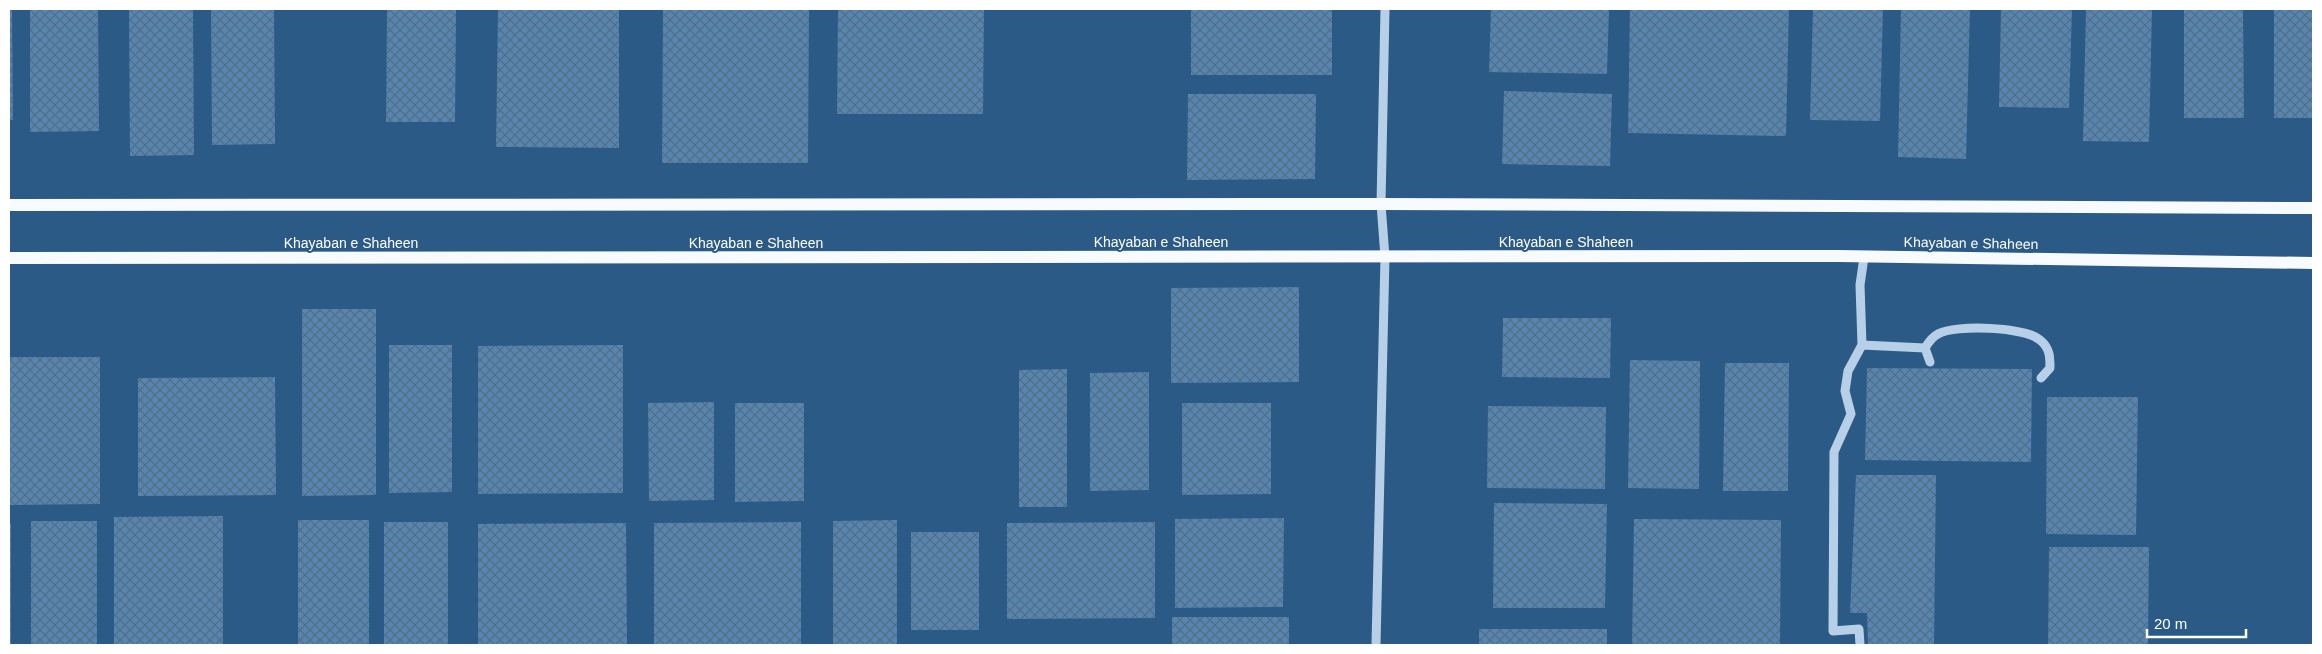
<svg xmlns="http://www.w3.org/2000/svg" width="2322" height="654" font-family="Helvetica,sans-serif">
<defs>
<pattern id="building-cross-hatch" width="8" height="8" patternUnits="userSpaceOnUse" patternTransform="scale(1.25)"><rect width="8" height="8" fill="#5785af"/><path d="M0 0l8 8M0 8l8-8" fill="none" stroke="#536e87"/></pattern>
</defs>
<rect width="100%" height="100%" fill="#2b5a86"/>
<!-- building -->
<path fill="url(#building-cross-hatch)" d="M9,9H12L13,120H9Z
M30,9H98L99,131L30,132Z
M129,9H193L194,155L130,156Z
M211,9H274L275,144L212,145Z
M387,9H456L455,122H386Z
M663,9H809L808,163H662Z
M838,9H984L983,114H837Z
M1191,9H1332V75H1191Z
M1491,9H1609L1607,74L1489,72Z
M1630,9H1789L1786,136L1628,133Z
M1813,9H1883L1880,121L1810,120Z
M1901,9H1970L1966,159L1898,157Z
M2001,9H2072L2069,108L1999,107Z
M2086,9H2152L2149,142L2083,141Z
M2184,9H2243L2244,118H2184Z
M2274,9H2313V118H2274Z
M498,10H619V148L496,147Z
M1504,91L1612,94L1610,166L1502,164Z
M1188,94H1316L1315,179L1187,180Z
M1299,287V382L1171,383V288Z
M302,309H376V495L302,496Z
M1503,318H1611L1610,378L1502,377Z
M389,345H452V492L389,493Z
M623,345V493L478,494V346Z
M9,357H100V504L9,505Z
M1630,360L1700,361L1699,489L1628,488Z
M1725,363H1789L1788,491H1723Z
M1867,368L2032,369L2031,462L1865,460Z
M1067,369V507H1019V370Z
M1149,372V490L1090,491V373Z
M275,377L276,495L138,496V378Z
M2047,397H2138L2136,535L2046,534Z
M714,402V500L649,501L648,403Z
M735,403H804V501L735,502Z
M1182,403H1271V494L1182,495Z
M1488,406L1606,407L1605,489L1487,488Z
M1856,475H1936L1934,645L1868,644L1867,613H1850Z
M1494,503L1607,504L1605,608H1493Z
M223,516V645H114V517Z
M1284,518L1283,607L1175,608V519Z
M1634,519L1781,520L1780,645H1632Z
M298,520H369V645H298Z
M897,520V645H833V521Z
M31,521H97V645H31Z
M384,522H448V645H384Z
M801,522V645H654V523Z
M1155,522V618L1007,619V523Z
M626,523L627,645H478V524Z
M9,524H11V645H9Z
M911,532H979V630H911Z
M2049,547H2149L2148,645H2048Z
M1172,617H1289V645H1172Z
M1479,629H1607V645H1479Z"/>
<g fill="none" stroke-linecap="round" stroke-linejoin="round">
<!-- minor -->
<path stroke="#b7d0e7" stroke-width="9" d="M1864,257L1860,285L1862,345L1925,348L1930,362
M1925,348C1928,343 1932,337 1938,334C1956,324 2025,327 2040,340C2050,348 2050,357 2050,368L2041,378
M1376,645L1385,257L1381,204L1385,9
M1860,645L1859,629L1833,631L1834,452L1851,414L1845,391L1848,371L1862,345"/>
<!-- major -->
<path stroke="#f8fbfe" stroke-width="12" d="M9,205L1381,204L2313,208
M9,258L1839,256L2313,263"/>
</g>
<g text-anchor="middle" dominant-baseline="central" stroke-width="4" stroke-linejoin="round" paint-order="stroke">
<!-- street labels -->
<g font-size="14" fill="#fff" stroke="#2b5a86">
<text x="1161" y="242">Khayaban e Shaheen</text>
<text x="1566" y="242">Khayaban e Shaheen</text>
<text x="351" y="243">Khayaban e Shaheen</text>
<text x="756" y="243">Khayaban e Shaheen</text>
<text transform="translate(1971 243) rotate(1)">Khayaban e Shaheen</text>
</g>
</g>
<!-- border -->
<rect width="2322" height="654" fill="none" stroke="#ffffff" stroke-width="20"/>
<!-- scale -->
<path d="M2147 629v8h99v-8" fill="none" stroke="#ffffff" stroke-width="2.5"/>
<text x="2154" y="629" font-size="15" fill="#ffffff" stroke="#2b5a86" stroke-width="4" paint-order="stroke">20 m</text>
</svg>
